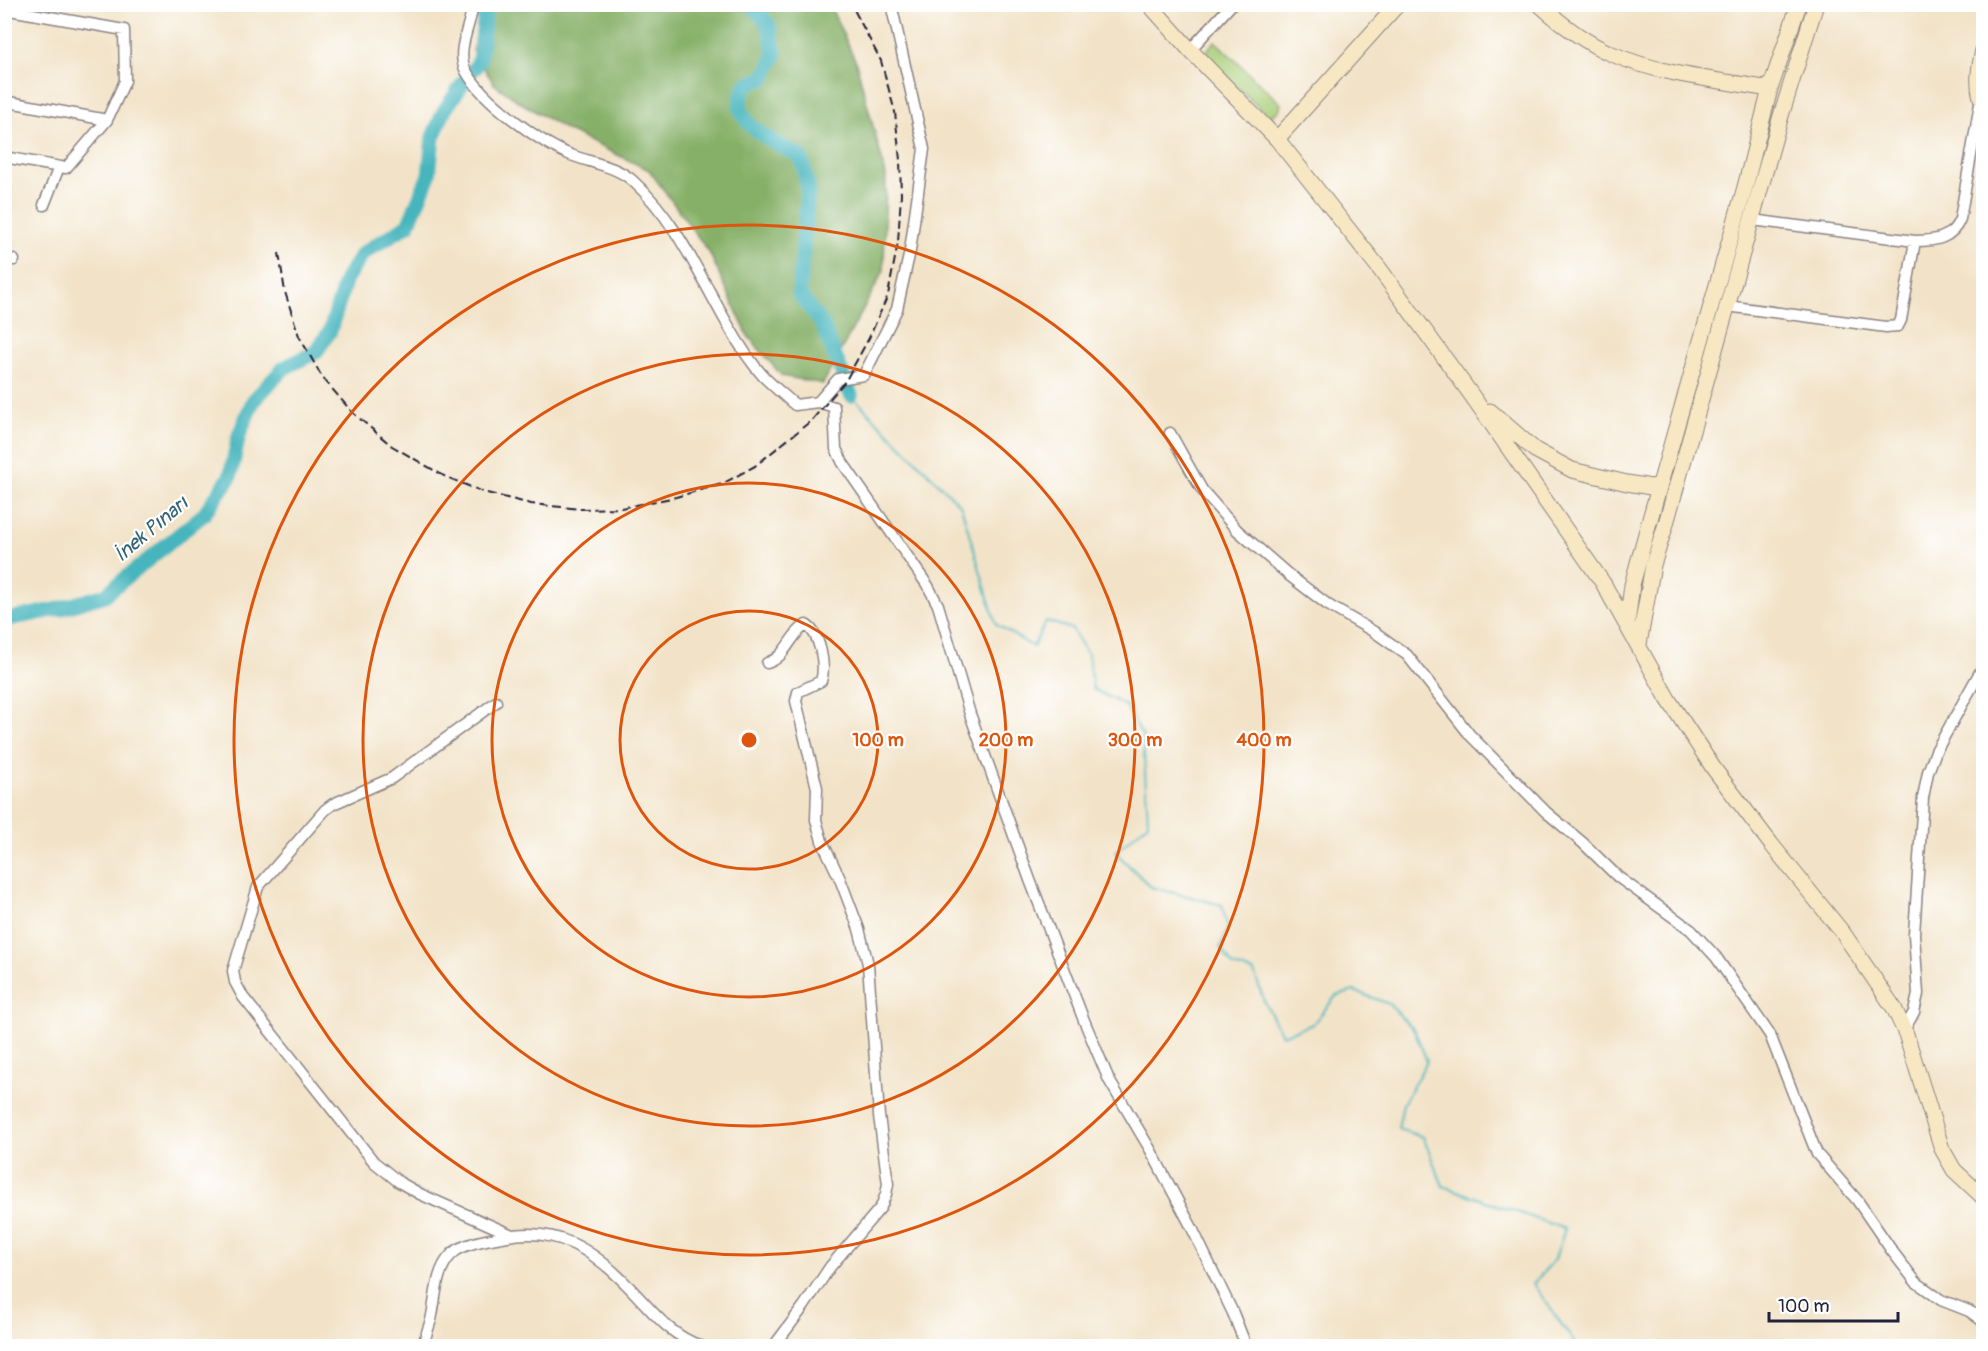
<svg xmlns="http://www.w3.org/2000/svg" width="1988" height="1351" font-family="Pangolin,sans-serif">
<rect width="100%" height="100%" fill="#fff"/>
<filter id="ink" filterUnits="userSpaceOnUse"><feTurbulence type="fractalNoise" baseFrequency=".0167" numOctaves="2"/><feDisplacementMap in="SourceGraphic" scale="12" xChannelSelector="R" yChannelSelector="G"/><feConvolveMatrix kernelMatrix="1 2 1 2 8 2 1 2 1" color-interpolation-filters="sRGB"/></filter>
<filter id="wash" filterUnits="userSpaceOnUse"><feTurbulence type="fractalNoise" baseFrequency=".008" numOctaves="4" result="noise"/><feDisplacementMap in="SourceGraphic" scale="24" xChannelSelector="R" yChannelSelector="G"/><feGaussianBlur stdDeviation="1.35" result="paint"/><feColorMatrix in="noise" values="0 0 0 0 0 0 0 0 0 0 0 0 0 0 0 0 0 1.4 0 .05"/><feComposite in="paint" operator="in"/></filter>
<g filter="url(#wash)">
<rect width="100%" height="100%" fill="#f2e3c8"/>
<!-- green -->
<path fill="#a8cd77" stroke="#657859" stroke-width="1.5" d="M1215,41L1281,104L1279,110L1270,117L1268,116L1203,55Z"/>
<!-- forest -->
<path fill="#86b068" stroke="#546952" stroke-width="1.5" d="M823,5L831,8L856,62L886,175L884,270L823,384L782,376L748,336L709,252L649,170L568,131L518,101L494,84L473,50L484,5Z"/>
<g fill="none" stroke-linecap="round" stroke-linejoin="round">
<!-- stream -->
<path stroke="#46b5bd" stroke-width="2" d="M851,395L961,506L996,624L1033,647L1046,621L1072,629L1088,655L1093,689L1126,706L1143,737L1148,823L1115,852L1151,887L1222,905L1228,929L1220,947L1233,966L1254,972L1264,1001L1282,1035L1313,1024L1336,996L1354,991L1389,1004L1414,1030L1427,1061L1403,1104L1398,1129L1423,1137L1443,1186L1565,1229L1555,1259L1533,1284L1577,1346"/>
<!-- river -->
<path stroke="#46b5bd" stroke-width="15" d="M752,4L769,25L775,55L764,78L746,85C744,90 740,98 740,103C739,128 782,146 801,157L808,187L799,294L822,324L851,395
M474,69L480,60L486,4
M4,620L59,609L105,595L203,515L230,477L239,435L253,401L284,368L316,352L330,331L346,279L363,253L408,225L429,175L433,137L444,111L464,82"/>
</g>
</g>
<g filter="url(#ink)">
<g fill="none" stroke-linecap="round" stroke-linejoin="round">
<defs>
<path id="street" d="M473,4C471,25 455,51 466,71C482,100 540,143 571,155C592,163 616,166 633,181C677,221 699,275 728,325C737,341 752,364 764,377C774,387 785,396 795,405L818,402L834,407L836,449L843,463L928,586L938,605L970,714L1030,880L1083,1018L1109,1080L1150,1149L1191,1226L1233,1313L1246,1346
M4,9L124,30L125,81L107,120L66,168L4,157
M1190,50L1232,4
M4,101L107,120
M44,205L59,167
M1752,220L1915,241C1935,241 1952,239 1960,219L1981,98
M4,257L14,260
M1727,306L1886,327L1898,326L1901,320L1915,241
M818,402L838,379L864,375L897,309L910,251L924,149L891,4
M1170,433L1202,490L1237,530L1290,576L1328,605L1376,633L1407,655L1470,735L1546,812L1583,843L1618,877L1691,930L1716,957L1770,1035L1817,1154L1857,1200L1892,1251L1916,1282L1941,1300L1969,1311L1984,1322
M767,663C787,657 789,635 806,625C820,633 826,666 821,681L798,692L796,701L817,788L816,820L822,841L840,879L859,929L868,964L879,1116L888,1184L886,1194L881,1207L830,1267L804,1306L774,1346
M496,702L392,778L333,804L325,810L258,887L233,971L235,982L243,997L374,1162L399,1182L420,1194L512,1235
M1904,1030L1914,1012L1918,994L1914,934L1923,798L1928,772L1936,751L1984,665
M423,1346C425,1338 428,1329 431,1320C436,1300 435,1271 451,1255C462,1243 491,1239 507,1236C558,1227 593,1250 628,1286C652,1310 667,1334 701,1346"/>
<path id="secondary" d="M1149,4L1190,50L1277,139L1379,268L1470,393L1603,583L1668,699L1714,769L1771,844L1843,933L1894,1008L1906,1034L1942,1149L1954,1170L1984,1198
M1539,4C1561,24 1585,43 1612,54C1661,75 1718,80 1770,89
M1984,46C1980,63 1976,80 1981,98L1984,99
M1277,139L1398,4
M1490,411L1535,450L1572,470L1627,483L1651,487L1660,485
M1627,624L1632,585L1648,526L1745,187L1770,89L1799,4
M1639,644L1653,565L1665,527L1780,119L1816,4"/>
</defs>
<!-- street casing -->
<use href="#street" stroke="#8a8282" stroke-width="13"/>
<!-- secondary casing -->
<use href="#secondary" stroke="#8a8282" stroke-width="17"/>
<!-- street -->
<use href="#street" stroke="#fff" stroke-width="10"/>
<!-- secondary -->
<use href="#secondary" stroke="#f7e8c3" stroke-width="15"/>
<!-- rail -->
<path stroke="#22223b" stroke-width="2" stroke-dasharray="9 4.5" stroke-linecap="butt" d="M279,253L285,292L299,336L322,377L352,412L392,446L444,476L483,492L531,504L581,509L621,508L676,497L722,484L755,466L812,420L846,380L869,338L888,295L898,242L901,195L900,160L895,112L881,61L851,4"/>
</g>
</g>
<!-- distance rings -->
<g fill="none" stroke="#de560e" stroke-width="3">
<circle cx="749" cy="740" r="129"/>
<circle cx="749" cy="740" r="257"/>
<circle cx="749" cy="740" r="386"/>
<circle cx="749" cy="740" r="515"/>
</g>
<g text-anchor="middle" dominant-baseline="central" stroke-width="4.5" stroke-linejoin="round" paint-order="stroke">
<!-- water labels -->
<g font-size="20" font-style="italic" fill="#326476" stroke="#fff">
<text transform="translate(151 529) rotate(-40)">İnek Pınarı</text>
</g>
</g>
<circle cx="749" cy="740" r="9" fill="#de560e" stroke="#fff" stroke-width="3"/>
<g font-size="18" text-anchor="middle" font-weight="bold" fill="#de560e" stroke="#fff" stroke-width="4.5" stroke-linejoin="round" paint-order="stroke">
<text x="878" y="746">100 m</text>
<text x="1006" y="746">200 m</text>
<text x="1135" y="746">300 m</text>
<text x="1264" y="746">400 m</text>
</g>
<!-- margin -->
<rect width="1988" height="1351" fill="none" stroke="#fff" stroke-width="24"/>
<!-- scale -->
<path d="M1769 1312v9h129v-9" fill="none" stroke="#22223b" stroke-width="3"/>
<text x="1778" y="1312" font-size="18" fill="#22223b" stroke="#ffffff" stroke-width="4.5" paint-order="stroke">100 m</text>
</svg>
